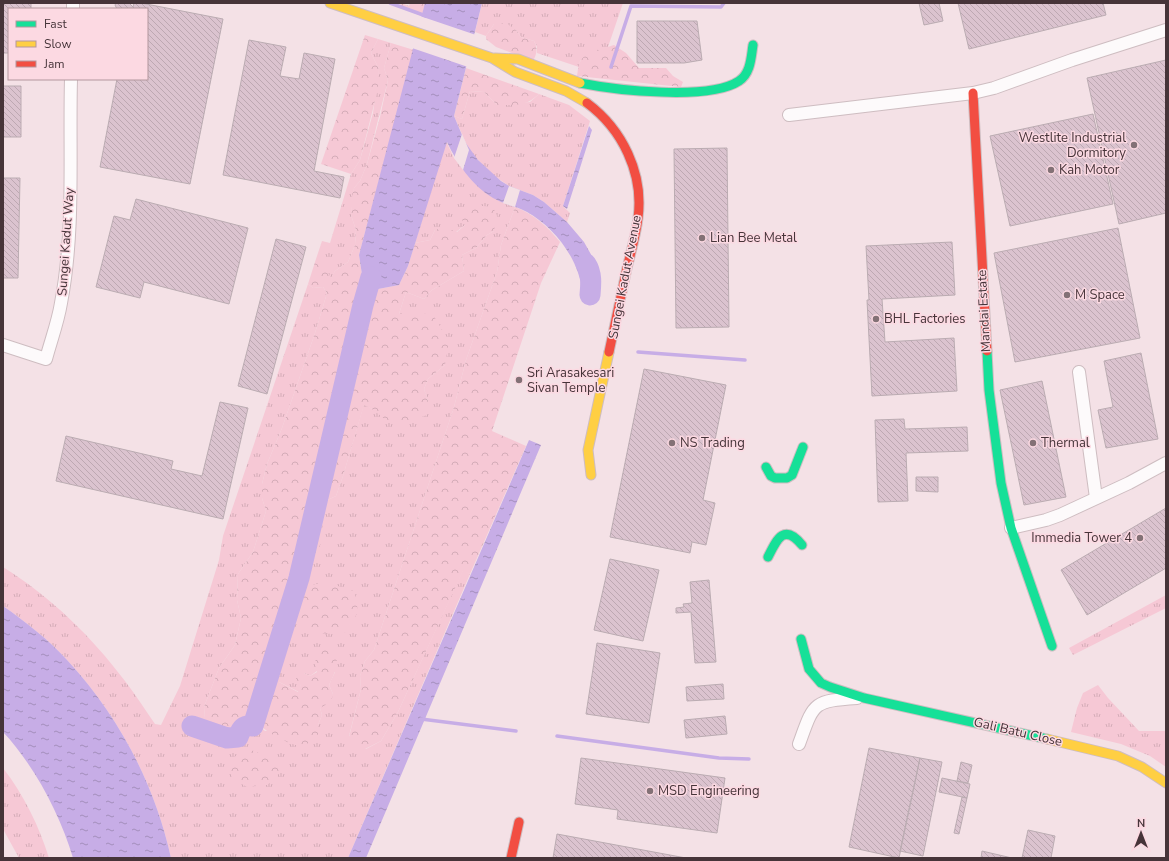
<svg xmlns="http://www.w3.org/2000/svg" width="1169" height="861" font-family="'Nunito Sans',sans-serif">
<defs>
<pattern id="grass-tufts" width="24" height="20" patternUnits="userSpaceOnUse"><rect width="24" height="20" fill="#f6c8d5"/><path d="M3 7l-1-3M5 7V3M7 7l1-3M15 17l-1-3M17 17v-4M19 17l1-3" fill="none" stroke="#d4acb8"/></pattern>
<pattern id="forest-crowns" width="20" height="18" patternUnits="userSpaceOnUse"><rect width="20" height="18" fill="#f6c8d5"/><path d="M2 6a3 3 0 1 1 6 0M12 15a3 3 0 1 1 6 0" fill="none" stroke="#d4acb8"/></pattern>
<pattern id="water-ripples" width="26" height="14" patternUnits="userSpaceOnUse"><rect width="26" height="14" fill="#c7ade6"/><path d="M2 4q2-2 4 0t4 0M15 11q2-2 4 0t4 0" fill="none" stroke="#a38ebb"/></pattern>
<pattern id="building-back-hatch" width="6" height="6" patternUnits="userSpaceOnUse"><rect width="6" height="6" fill="#dbc3cf"/><path d="M-1 5l2 2M0 0l6 6M5-1l2 2" fill="none" stroke="#bda8b2"/></pattern>
</defs>
<rect width="100%" height="100%" fill="#f4e1e6"/>
<!-- grass -->
<path fill="url(#grass-tufts)" d="M482,3H623L608,47L592,53L580,61L579,67L537,53V47L534,41L521,37L516,30L494,24L486,36L475,32Z
M378,39L391,43L384,68L388,80L367,164L360,181L354,188L351,215L356,230L355,245L348,262L335,271L331,279L315,262L322,241L330,243L351,174L360,160L373,113L379,69L371,53Z
M470,91L484,92L497,105L530,102L539,94L569,105L590,121L563,206L570,213L567,222L544,202L533,195L509,186L493,175L478,160L469,150L454,116L462,119Z
M446,141L454,158L503,203L515,207L501,245L497,272L466,360L454,407L374,650L365,661L360,676L361,689L349,736L366,749L381,741L398,712L463,570L470,574L348,858H171C155,785 119,716 68,661C49,640 26,622 3,606V567C51,597 91,636 125,681C136,695 145,710 155,724L161,725L180,686L219,560L223,536L308,284L313,288L323,287L327,293L315,333L282,428L267,464L262,484V498L266,511L253,552L238,574L237,600L241,618L235,645L219,668L204,707L205,718H251L265,731L318,725L322,715L320,708L333,694L329,685L335,672L317,671L310,676L304,673L299,692L279,682L270,683L283,644L280,629L283,596L291,581L306,570L323,522L319,512L323,502L336,496L343,476L364,404L372,409L428,401L424,389L428,379L445,365L399,314L406,292L424,299L432,290L464,271L462,255L476,248L487,235L494,231L465,225L456,232L435,230L430,240L415,243Z
M1166,595V608L1073,655L1069,648Z
M1098,685L1108,698L1139,731H1166V767L1150,756L1121,744L1071,732L1077,708L1083,693Z
M3,768C24,795 39,826 49,858H19L3,829Z"/>
<!-- forest -->
<path fill="url(#forest-crowns)" d="M401,3L409,6L410,3H425L422,16L400,8Z
M506,23L516,30L521,37L534,41C538,49 537,53 533,61L496,47L486,39V36L494,24Z
M365,35L378,39L371,53L379,69L378,89L360,160L351,174L321,164Z
M391,43L414,50L359,255L363,281L360,304L366,306L373,290L399,285L408,266L415,243L430,240L435,230L445,227L457,232L465,225L461,218L472,205L493,207L497,216L494,231L487,235L476,248L462,255L464,271L432,290L424,299L406,292L399,314L432,313L449,341L445,365L428,379L424,389L428,401L427,415L408,422L390,423L372,409L364,405L343,476L336,496L323,502L319,512L323,522L320,545L306,570L291,581L283,596L280,629L283,644L270,682H279L298,692L301,684L296,680L297,672L304,673L310,676L317,672L315,661L324,649H334C340,662 335,673 329,685L333,694L331,702L320,708L322,715L318,725V737L302,747C280,741 268,733 251,718L244,719L235,729L215,726L205,718L204,707L219,668L235,645L241,618L237,600L238,574L253,552L266,511L262,498V484L267,464L282,428L315,333L327,293L323,287L313,288L308,284L315,262L323,264L331,278L335,271L348,262L355,245L356,230L351,215L352,197L354,188L360,181L367,164L380,117L388,80L384,68Z
M614,45L626,53L639,68H666L673,76L683,82L681,87L577,76C578,71 578,64 581,60C587,51 605,48 614,45Z
M466,68L539,94C525,107 516,105 497,105L484,92L470,91L462,119L454,116Z
M515,207C534,214 547,226 560,242L541,283L492,431L526,446L470,574L463,571L398,712L381,741L365,749H356L349,737L361,689L360,676L365,661L374,650L454,407L466,360L497,272L501,245Z
M316,584H331L354,591C360,611 358,615 346,632C326,635 320,635 302,625C298,611 301,599 308,586Z
M248,749L276,759L280,770L276,778L267,785L247,787L232,778C228,760 233,756 248,749Z"/>
<!-- water -->
<path fill="url(#water-ripples)" d="M425,3H482L454,116L465,142L478,160L501,181L509,186L533,195L544,202L567,222L584,242L593,258L598,279L597,292H582C580,260 554,227 527,212C516,206 503,204 493,198C471,185 457,163 447,142L408,266L399,285L373,290L366,306L360,304L363,281L359,255Z
M589,126L592,130L567,209L563,206Z
M529,440L541,445L366,858H348Z
M3,606C26,622 49,640 68,661C119,716 155,785 171,858H73C60,814 34,765 3,732Z"/>
<!-- pier -->
<path fill="#f4e1e6" d="M420,16L476,35L468,67L412,48Z
M462,134L469,150L463,170L454,158Z
M509,186L520,190L515,207L503,203Z"/>
<g fill="none" stroke-linecap="round" stroke-linejoin="round">
<!-- stream -->
<path stroke="#c7ade6" stroke-width="3.5" d="M390,3L426,16
M611,67L631,6L721,7L724,3
M638,352L745,360
M421,719L516,731
M557,736L719,758L749,759"/>
<!-- river -->
<path stroke="#c7ade6" stroke-width="21" d="M586,264C592,273 591,284 590,295
M192,726L227,738L238,737C241,729 243,725 253,726L299,578L363,305L371,277"/>
</g>
<!-- building -->
<path fill="url(#building-back-hatch)" stroke="#bbacb2" d="M3,3H31V9H9V53H3Z
M116,3H129L133,7L134,3H141L223,19L190,184L100,167L117,79H147V9H117L115,5Z
M919,3H939L943,21L924,25Z
M958,3H1103L1106,15L969,49Z
M637,21H697L702,60L684,63H637Z
M249,40L286,47L280,76L299,79L304,53L335,59L314,171L344,177L340,198L223,175Z
M1166,60V213L1119,224L1087,78Z
M3,86H21V137H3Z
M1093,114L1113,204L1010,226L990,136Z
M727,148L729,327L676,328L674,149Z
M3,178H20L18,278H3Z
M136,199L248,228L229,304L144,282L140,298L96,287L114,216L130,220Z
M1118,228L1140,338L1015,362L994,253Z
M276,239L306,247L267,394L238,386Z
M952,242L955,295L882,299L885,342L954,338L957,391L872,396L867,300H869L866,246Z
M1141,353L1158,439L1106,448L1098,410L1113,407L1104,361Z
M644,369L726,385L703,500L715,503L706,545L692,542L690,553L610,537Z
M1042,381L1066,497L1024,505L1000,390Z
M220,402L248,408L223,519L56,481L66,436L173,461L171,469L202,476Z
M904,419L905,429L967,427L968,451L906,453L908,501L878,502L875,420Z
M916,477H938V492L916,491Z
M1166,508V568L1087,615L1061,570Z
M610,559L659,570L643,641L594,630Z
M709,580L716,662L695,663L691,612L676,613V608L684,607L683,604L692,603L690,582Z
M597,643L660,653L649,723L586,714Z
M723,684L724,699L687,701L686,687Z
M725,716L727,734L686,738L684,720Z
M869,748L920,758L899,858L849,847Z
M581,758L725,778L717,833L617,819L618,810L575,804Z
M920,758L942,762L923,856L900,851Z
M961,762L972,765L968,783L957,781Z
M942,778L970,784L967,798L939,792Z
M962,797L967,798L959,834L954,833Z
M1028,830L1055,836L1051,858H1022Z
M557,834L686,858H553Z
M982,851L1012,858H981Z"/>
<g fill="none" stroke-linecap="round" stroke-linejoin="round">
<defs>
<path id="street" d="M73,9V3
M789,115L973,93L994,88L1072,60L1166,30
M3,345L46,359C51,340 58,322 61,303C75,230 69,153 71,79
M1079,372L1096,498
M1011,528L1046,520L1060,515L1129,483L1166,463
M799,744C814,703 812,701 857,698"/>
<path id="fast" d="M580,83C615,90 709,101 739,81C751,73 751,57 753,45
M987,351L989,390L1001,483L1011,528L1052,646
M766,467L771,476L775,478H787L792,475L803,447
M768,557C777,539 784,523 802,545
M801,639L809,669L821,683L830,687L864,698L1047,739"/>
<path id="slow" d="M330,3L492,58L515,72L566,91L587,103
M495,58L518,59L580,83
M591,475L588,450L609,352
M1047,739L1118,756L1142,767L1166,783"/>
<path id="jam" d="M973,93L987,351
M587,103C622,129 644,173 638,218C636,235 631,252 627,268C621,296 615,324 609,352
M511,858L519,822"/>
</defs>
<!-- street casing -->
<use href="#street" stroke="#cebdc1" stroke-width="14"/>
<!-- fast casing -->
<use href="#fast" stroke="#cebdc1" stroke-width="11"/>
<!-- slow casing -->
<use href="#slow" stroke="#cebdc1" stroke-width="11"/>
<!-- jam casing -->
<use href="#jam" stroke="#cebdc1" stroke-width="11"/>
<!-- street -->
<use href="#street" stroke="#fdfafb" stroke-width="12"/>
<!-- fast -->
<use href="#fast" stroke="#16e098" stroke-width="9"/>
<!-- slow -->
<use href="#slow" stroke="#ffcf43" stroke-width="9"/>
<!-- jam -->
<use href="#jam" stroke="#f24e42" stroke-width="9"/>
</g>
<!-- markers -->
<g fill="#837176" stroke="#fcd9e2" stroke-width="1.5">
<circle cx="1134" cy="145" r="4"/>
<circle cx="1051" cy="170" r="4"/>
<circle cx="702" cy="238" r="4"/>
<circle cx="1067" cy="295" r="4"/>
<circle cx="876" cy="319" r="4"/>
<circle cx="519" cy="380" r="4"/>
<circle cx="672" cy="443" r="4"/>
<circle cx="1033" cy="443" r="4"/>
<circle cx="1140" cy="538" r="4"/>
<circle cx="650" cy="791" r="4"/>
</g>
<g text-anchor="middle" dominant-baseline="central" stroke-width="3" stroke-linejoin="round" paint-order="stroke">
<!-- poi labels -->
<g font-size="13" fill="#463439" stroke="#fcd9e2" text-anchor="start">
<text x="1126" y="138" text-anchor="end">Westlite Industrial<tspan x="1126" dy="15">Dormitory</tspan></text>
<text x="1059" y="170">Kah Motor</text>
<text x="710" y="238">Lian Bee Metal</text>
<text x="1075" y="295">M Space</text>
<text x="884" y="319">BHL Factories</text>
<text x="527" y="373">Sri Arasakesari<tspan x="527" dy="15">Sivan Temple</tspan></text>
<text x="680" y="443">NS Trading</text>
<text x="1041" y="443">Thermal</text>
<text x="1132" y="538" text-anchor="end">Immedia Tower 4</text>
<text x="658" y="791">MSD Engineering</text>
</g>
<!-- street labels -->
<g font-size="13" fill="#463439" stroke="#fcd9e2">
<text transform="translate(66 242) rotate(-86)">Sungei Kadut Way</text>
<text transform="translate(625 277) rotate(-79)">Sungei Kadut Avenue</text>
<text transform="translate(984 311) rotate(-93)">Mandai Estate</text>
<text transform="translate(1018 732) rotate(13)">Gali Batu Close</text>
</g>
</g>
<!-- border -->
<rect width="1169" height="861" fill="none" stroke="#463439" stroke-width="8"/>
<!-- legend -->
<rect x="8" y="8" width="140" height="72" fill="#fcd9e2" stroke="#b3979e"/>
<rect x="16" y="21" width="20" height="6" fill="#16e098" stroke="#b3979e"/>
<text x="44" y="28" font-size="12" fill="#463439">Fast</text>
<rect x="16" y="41" width="20" height="6" fill="#ffcf43" stroke="#b3979e"/>
<text x="44" y="48" font-size="12" fill="#463439">Slow</text>
<rect x="16" y="61" width="20" height="6" fill="#f24e42" stroke="#b3979e"/>
<text x="44" y="68" font-size="12" fill="#463439">Jam</text>
<!-- north arrow -->
<g transform="translate(1141 833)" stroke="#fcd9e2" stroke-width="3" paint-order="stroke">
<path d="M0-3L7 15L0 10L-7 15Z" fill="#463439"/>
<text y="-6" font-size="11" font-weight="bold" text-anchor="middle" fill="#463439">N</text>
</g>
</svg>
